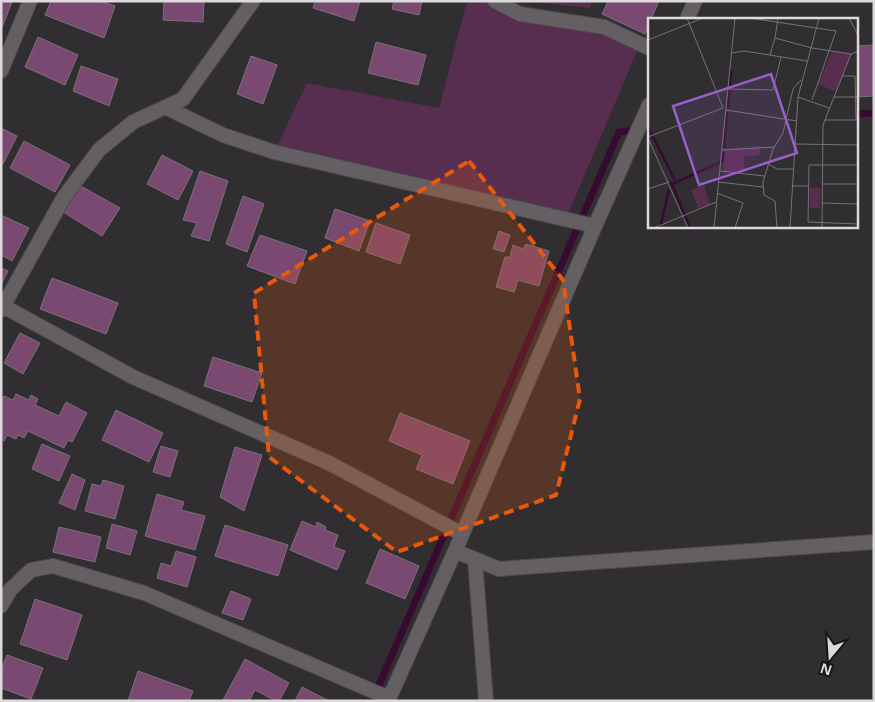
<svg xmlns="http://www.w3.org/2000/svg" width="875" height="702" font-family="'Open Sans',sans-serif">
<rect width="100%" height="100%" fill="#312e31"/>
<!-- green -->
<path fill="#572d50" d="M467,1H495L520,14L640,44L566,219L274,152L307,83L439,108Z
M524,1H592L590,8Z"/>
<g fill="none" stroke-linecap="round" stroke-linejoin="round">
<!-- stream -->
<path stroke="#370b31" stroke-width="7" d="M856,114L874,113
M372,701L619,132L649,129"/>
</g>
<!-- building -->
<path fill="#7a4971" stroke="#777376" d="M1,1L12,2L1,30Z
M51,1H100L115,6L104,38L45,15Z
M164,1H204L203,22L163,20Z
M315,1H360L354,21L313,8Z
M394,1H422L419,15L392,9Z
M608,1H659L651,19H649V25L645,34L602,14Z
M38,37L78,55L65,85L25,67Z
M376,42L426,55L418,85L368,73Z
M874,45V96L856,97V46Z
M251,56L277,65L263,104L237,94Z
M81,66L118,79L109,106L73,91Z
M1,128L17,136L3,164L1,163Z
M24,141L70,165L55,192L10,168Z
M162,155L193,171L178,200L147,184Z
M200,171L228,181L209,241L191,236L197,223L183,220Z
M79,185L120,208L102,236L63,212Z
M243,196L264,204L247,252L226,244Z
M335,209L370,221L359,251L325,238Z
M1,215L29,228L12,261L1,255Z
M376,223L410,235L400,264L366,252Z
M499,231L510,235L504,252L493,249Z
M260,235L307,251L295,284L247,266Z
M526,244L549,251L539,286L518,280L514,292L496,287L505,257H510L513,245L523,249Z
M1,268L8,271L1,285Z
M52,278L118,303L106,334L40,309Z
M20,333L40,343L23,374L4,363Z
M213,357L262,373L252,402L204,386Z
M16,394L29,400L31,395L38,399L35,405L59,416L66,402L87,413L72,442L68,440L64,448L28,431L24,438L18,435L16,439L7,435L4,441L1,439V402L4,396L13,400Z
M116,410L163,433L149,462L102,440Z
M400,413L470,441L453,484L416,469L422,455L389,441Z
M42,444L70,456L59,481L32,469Z
M161,446L178,451L170,477L153,472Z
M235,447L262,455L244,511L220,497Z
M72,474L85,480L75,510L59,503Z
M103,480L124,486L115,519L85,511L92,484L101,486Z
M157,494L184,502L181,510L205,516L195,550L145,536Z
M302,521L316,527L317,522L326,527L325,530L338,535L334,547L345,551L337,570L290,550Z
M112,524L137,531L130,555L106,548Z
M225,525L288,545L278,576L215,556Z
M59,527L101,537L95,562L53,552Z
M380,549L419,566L405,599L366,583Z
M176,551L196,557L187,587L157,578L161,563L171,566Z
M231,591L251,599L243,620L222,613Z
M35,599L82,615L67,660L20,644Z
M7,655L43,668L31,699L1,688V670Z
M245,659L289,683L279,701H276L255,690L249,701L223,700Z
M138,671L193,691L189,701H128Z
M302,687L329,701H295Z"/>
<g fill="none" stroke-linecap="round" stroke-linejoin="round">
<defs>
<path id="minor" d="M495,1L520,14L604,27L649,48
M687,19L695,1
M165,107L223,135L274,152L595,226
M1,305L133,377L329,463L462,534
M1,310L64,197L99,150L133,122L183,99L253,1
M455,551L499,569L874,542
M475,560L486,701
M1,606L10,590L31,570L53,566L144,593L389,698
M388,701L455,551L595,226L649,105"/>
<path id="tertiary" d="M1,71L30,1"/>
</defs>
<!-- minor casing -->
<use href="#minor" stroke="#4c494c" stroke-width="16"/>
<!-- tertiary casing -->
<use href="#tertiary" stroke="#4c494c" stroke-width="16"/>
<!-- minor -->
<use href="#minor" stroke="#635f62" stroke-width="14"/>
<!-- tertiary -->
<use href="#tertiary" stroke="#635f62" stroke-width="14"/>
</g>
<!-- marked area -->
<path fill="#e8590c" fill-opacity="0.2" stroke="#e8590c" stroke-width="4" stroke-dasharray="10 6" stroke-linejoin="round" d="M469,161L563,280L580,399L556,495L397,552L269,457L254,293Z"/>
<!-- overview -->
<g transform="translate(648 18)">
<rect width="210" height="210" fill="#312e31"/>
<path d="M184,33L203,36L188,74L170,66ZM113,128L111,137L96,139L97,154H75L77,131ZM56,167L62,187L50,190L43,172ZM162,170H172V190H162Z" fill="#572d50"/>
<path fill="none" stroke="#370b31" stroke-width="2.5" d="M80,90L83,52M0,109L27,162M76,130L79,94M23,164L42,210M22,167L75,143V134M12,210L21,171"/>
<path fill="none" stroke="#767375" stroke-width="1" d="M39,0L75,90M102,0L188,13L164,82M130,0L127,20L164,30L203,36L210,33M201,0L210,17M0,22L55,0M83,35L96,33L159,43M122,37L127,20M195,58H207L208,102M80,71L125,72L133,39M150,79L181,90M186,79H210M78,92L149,103M177,102H209M0,119L75,90M0,120L40,210M146,126L210,127M74,132L126,129M120,146L129,151H145M210,147H161L160,204L210,206M72,153L116,158M70,164L115,169M175,166H210M144,168H160M0,171L21,164M69,175L95,185L87,210M174,185L210,186M6,210L68,184M66,210L87,0M129,210L127,183L116,177L115,164L125,131L135,115L145,71L153,62M142,210L150,79L171,0M174,210L175,107L203,36"/>
<path fill="#9860c8" fill-opacity="0.15" stroke="#9860c8" stroke-width="2.5" d="M123,56L149,135L51,167L25,88Z"/>
<rect width="210" height="210" fill="none" stroke="#dddadc" stroke-width="2.5"/>
</g>
<!-- border -->
<rect width="875" height="702" fill="none" stroke="#dddadc" stroke-width="5"/>
<!-- north arrow -->
<g transform="translate(830 657) rotate(198)" stroke="#181718" stroke-width="4" paint-order="stroke">
<path d="M0-4L9 19L0 12L-9 19Z" fill="#dddadc"/>
<text y="-8" font-size="14" font-weight="bold" text-anchor="middle" fill="#dddadc">N</text>
</g>
</svg>
